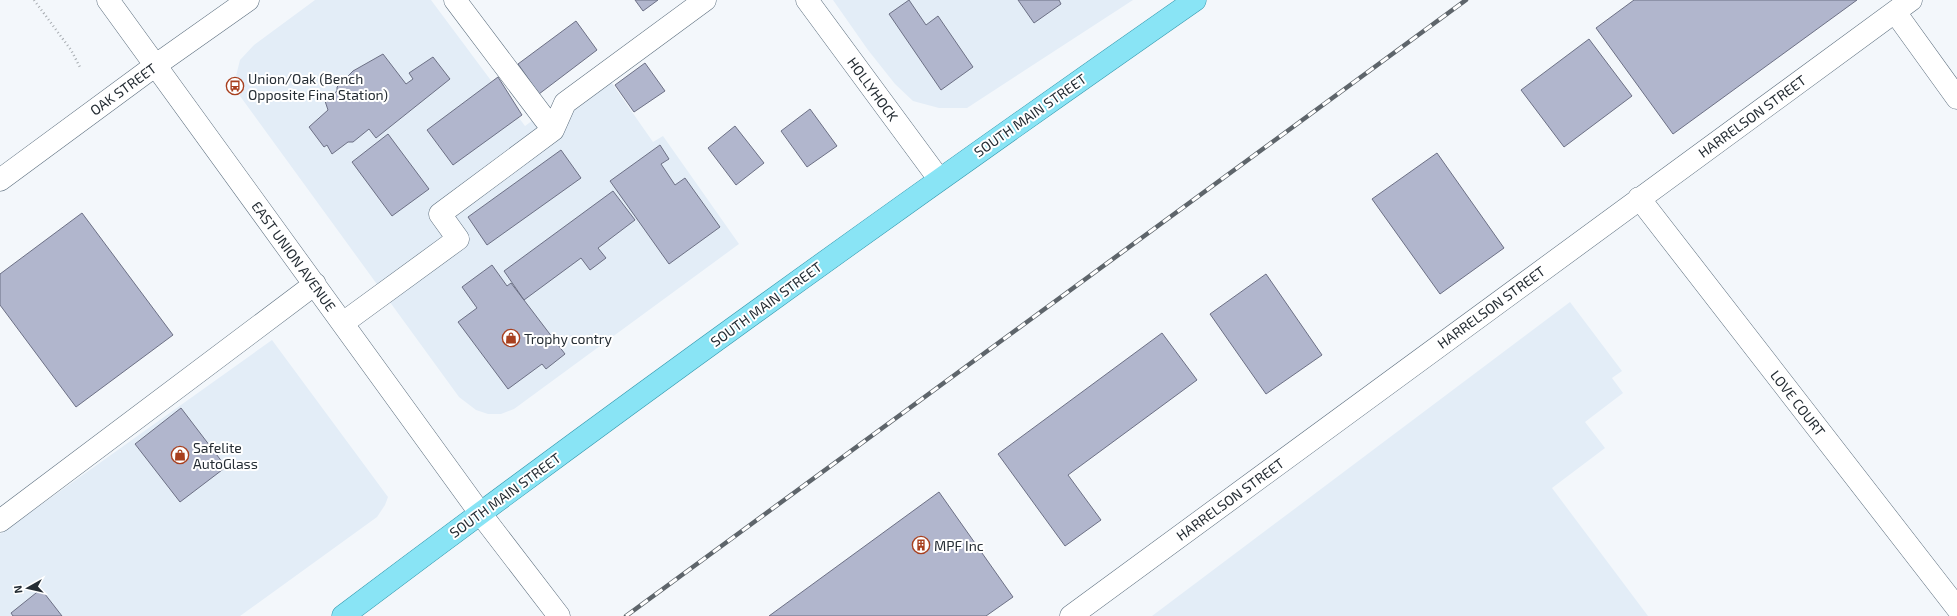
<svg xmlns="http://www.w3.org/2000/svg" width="1957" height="616" font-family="'Exo 2',sans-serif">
<rect width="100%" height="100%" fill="#f3f7fb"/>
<!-- built -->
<path fill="#e3edf7" d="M315,0H431L525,126L602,69L653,142L663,136L739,244L514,409L501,414H488L476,410L459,397L240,96L236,76L240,60L254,45Z
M833,0H1133L967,108H939L913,101L895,84L868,50Z
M1570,302L1622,371L1612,378L1623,393L1585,422L1605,448L1552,488L1648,616H1152Z
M272,340L388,497L385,505L377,517L240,616H0V534Z"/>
<!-- building -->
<path fill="#b1b6cd" stroke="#6c7085" d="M635,0H658L643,11Z
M909,0L926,25L938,16L973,67L941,90L889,14Z
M1018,0H1059L1061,4L1034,23Z
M1634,0H1857L1673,134L1596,28Z
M576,21L597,50L539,94L518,64Z
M1589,39L1632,96L1564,147L1521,90Z
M383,54L406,84L413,79L409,73L433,57L450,79L376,138L369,129L353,142H348L332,154L327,145L324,147L309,127L328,110L325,101L337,91V87L353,71Z
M645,63L665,91L634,112L615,85Z
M498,77L522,115L453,165L427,130Z
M810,109L837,146L807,167L781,131Z
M735,126L764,163L736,185L708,148Z
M388,134L429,189L392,216L352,162Z
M660,145L669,159L661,164L675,185L685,178L720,227L669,264L610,181Z
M561,150L581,178L487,245L468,217Z
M1437,153L1504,248L1440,294L1372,199Z
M613,191L635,220L598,248L606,258L590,270L581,258L524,300L504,271Z
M82,213L173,335L76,407L0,305V274Z
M492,265L507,286L511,283L565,354L546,369L542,364L508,389L458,322L477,308L462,287Z
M1266,274L1322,355L1266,394L1210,314Z
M1162,333L1197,380L1068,475L1101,520L1065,546L998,454Z
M181,408L226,467L180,502L135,444Z
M939,492L1013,597L986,616H769Z
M41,589L62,616H13L11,613Z"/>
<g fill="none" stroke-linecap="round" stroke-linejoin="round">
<defs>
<path id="minor" d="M108,0L480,513L559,616
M807,0L939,179
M1895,12L1957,98
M553,130L565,103L705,0
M0,180L156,65L248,0
M1639,198L1957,608
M343,323L458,239L440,214L553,130L455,0
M0,521L315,284
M1071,616L1911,0"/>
<path id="major" d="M343,616C623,405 907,201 1195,0"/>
</defs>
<!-- minor casing -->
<use href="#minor" stroke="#5c6e7e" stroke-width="23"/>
<!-- major casing -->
<use href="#major" stroke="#3398ae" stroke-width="23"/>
<!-- path -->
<path stroke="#a6abb0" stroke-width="2.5" stroke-dasharray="1 3" stroke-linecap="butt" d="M34,0L71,50L81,69"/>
<!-- minor -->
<use href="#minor" stroke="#fff" stroke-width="22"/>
<!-- major -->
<use href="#major" stroke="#89e4f5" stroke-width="22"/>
<defs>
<path id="rail" d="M626,616L1466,0"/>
</defs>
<!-- rail casing -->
<use href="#rail" stroke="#5e656b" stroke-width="4.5"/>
<!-- rail -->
<use href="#rail" stroke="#fff" stroke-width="3" stroke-dasharray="9" stroke-linecap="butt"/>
</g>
<!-- icons -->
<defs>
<symbol id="bus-ring" viewBox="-11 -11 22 22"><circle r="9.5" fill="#fff" stroke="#a8401f" stroke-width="1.5"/><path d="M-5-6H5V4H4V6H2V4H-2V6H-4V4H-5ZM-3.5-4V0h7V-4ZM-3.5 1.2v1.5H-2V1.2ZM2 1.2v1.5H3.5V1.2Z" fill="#a8401f"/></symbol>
<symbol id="shop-ring" viewBox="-11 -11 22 22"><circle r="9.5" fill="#fff" stroke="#a8401f" stroke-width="1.5"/><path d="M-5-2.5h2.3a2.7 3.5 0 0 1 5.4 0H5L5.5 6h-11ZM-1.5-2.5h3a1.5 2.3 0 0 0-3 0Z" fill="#a8401f"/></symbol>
<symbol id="building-ring" viewBox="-11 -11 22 22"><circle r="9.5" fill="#fff" stroke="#a8401f" stroke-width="1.5"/><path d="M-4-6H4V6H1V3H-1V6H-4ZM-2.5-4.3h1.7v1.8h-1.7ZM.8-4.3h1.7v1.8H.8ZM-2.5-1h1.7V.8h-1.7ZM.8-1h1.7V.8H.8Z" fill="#a8401f"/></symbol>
</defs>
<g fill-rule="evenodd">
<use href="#bus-ring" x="225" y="76" width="20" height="20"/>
<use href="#shop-ring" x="501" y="328" width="20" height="20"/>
<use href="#shop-ring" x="170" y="445" width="20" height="20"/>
<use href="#building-ring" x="911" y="535" width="20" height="20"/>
</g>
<g text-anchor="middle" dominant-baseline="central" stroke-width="4" stroke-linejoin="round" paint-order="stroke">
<!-- poi labels -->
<g font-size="14" fill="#252d34" stroke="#fff" text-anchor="start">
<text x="248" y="78">Union/Oak (Bench<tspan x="248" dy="16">Opposite Fina Station)</tspan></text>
<text x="524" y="338">Trophy contry</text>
<text x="193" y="447">Safelite<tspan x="193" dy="16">AutoGlass</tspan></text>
<text x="934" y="545">MPF Inc</text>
</g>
<!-- street labels -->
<g font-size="14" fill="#252d34" stroke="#fff">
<text transform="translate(123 89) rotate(-36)">OAK STREET</text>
<text transform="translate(873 89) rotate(54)">HOLLYHOCK</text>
<text transform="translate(1030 115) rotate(-35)">SOUTH MAIN STREET</text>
<text transform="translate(1752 116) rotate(-36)">HARRELSON STREET</text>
<text transform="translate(294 256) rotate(54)">EAST UNION AVENUE</text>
<text transform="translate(766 304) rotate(-36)">SOUTH MAIN STREET</text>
<text transform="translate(1491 307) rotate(-36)">HARRELSON STREET</text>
<text transform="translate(1798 403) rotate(52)">LOVE COURT</text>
<text transform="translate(505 495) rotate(-36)">SOUTH MAIN STREET</text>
<text transform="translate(1230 499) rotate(-36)">HARRELSON STREET</text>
</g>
</g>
<!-- north arrow -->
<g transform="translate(28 588) rotate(262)" stroke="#ffffff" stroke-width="3" paint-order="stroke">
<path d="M0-3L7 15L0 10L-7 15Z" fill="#252d34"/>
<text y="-6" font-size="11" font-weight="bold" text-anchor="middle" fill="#252d34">N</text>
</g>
</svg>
